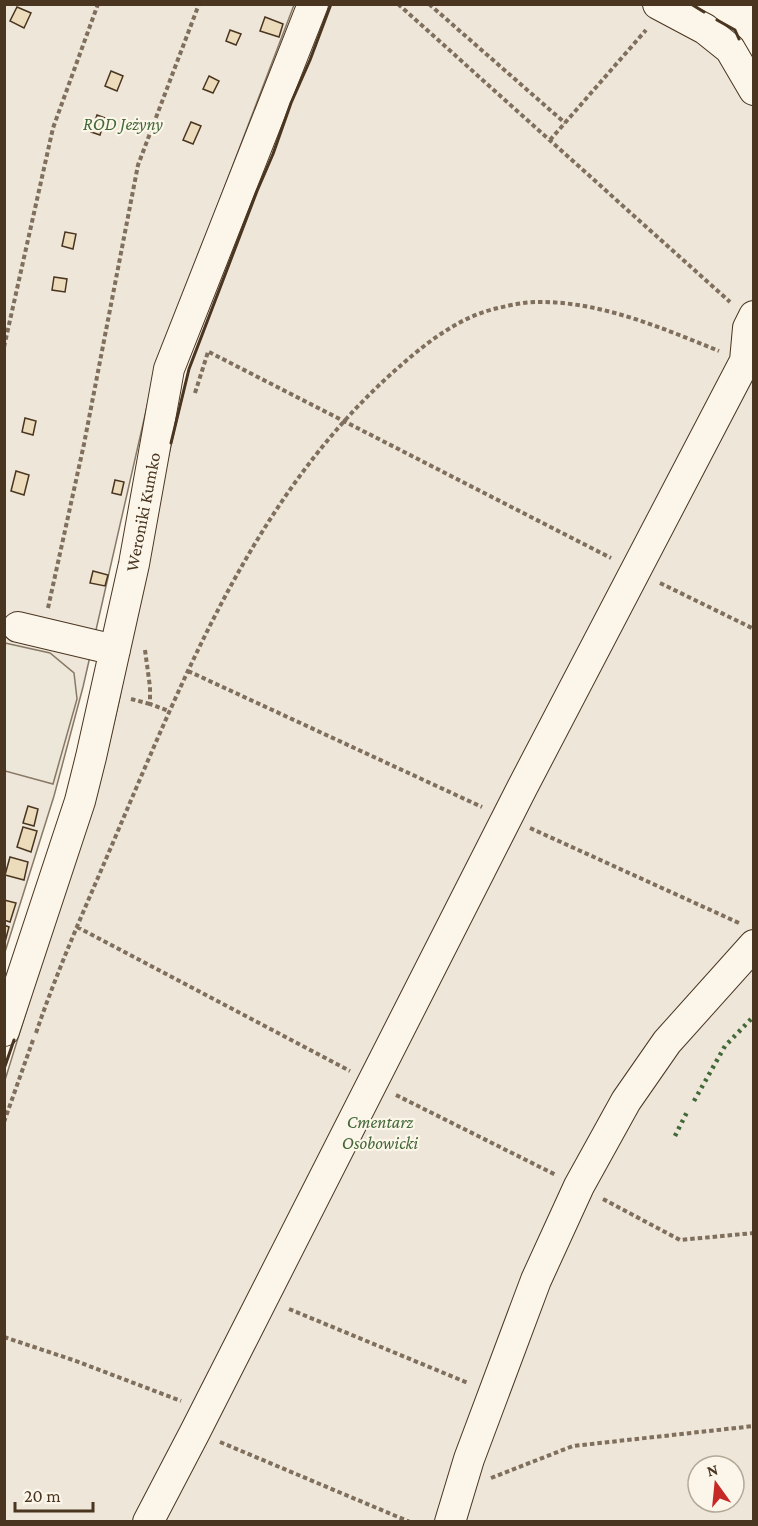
<svg xmlns="http://www.w3.org/2000/svg" width="758" height="1526" font-family="'Crimson Pro',serif">
<rect width="100%" height="100%" fill="#fbf6e9"/>
<!-- green -->
<path fill="#ede6d9" stroke="#887966" stroke-width="1.5" fill-rule="evenodd" d="M5,5H294L156,367L83,687L54,796L5,952Z
M331,5H684L753,75V1521L5,1522V1080L108,748L119,701L155,513L189,369L257,191L273,154L291,103L310,60ZM698,1466H734V1502H698Z"/>
<!-- parking -->
<path fill="#ede7d9" stroke="#887966" stroke-width="1.5" d="M5,643L50,653L74,673L77,699L53,784L5,771Z"/>
<!-- building -->
<path fill="#ecdcbc" stroke="#4a3520" stroke-width="1.5" d="M17,7L31,13L24,28L10,21Z
M265,17L283,24L279,37L260,31Z
M230,30L241,34L236,45L226,41Z
M111,71L123,76L117,91L105,86Z
M209,76L219,81L213,93L203,89Z
M97,115L105,118L100,135L91,132Z
M191,122L201,126L193,144L183,140Z
M65,232L76,234L73,249L62,246Z
M54,277L67,279L65,292L52,290Z
M25,418L36,421L33,435L22,432Z
M16,471L29,475L24,495L11,491Z
M115,480L124,482L121,495L112,493Z
M93,571L108,575L105,586L90,583Z
M28,806L38,809L34,826L23,823Z
M23,827L37,831L31,852L17,847Z
M10,857L28,862L24,880L5,875Z
M4,900L16,903L10,922L4,920Z
M4,925L9,927L5,942H4Z"/>
<g fill="none" stroke-linecap="round" stroke-linejoin="round">
<defs>
<path id="minor" d="M658,4L705,29L730,49L754,90
M18,627L115,650
M4,1031L80,801L91,757L134,564L169,369L313,4
M148,1522L195,1432L522,788L745,361L748,328L754,316
M450,1522L469,1459L536,1280L579,1186L626,1101L667,1042L754,945"/>
</defs>
<!-- minor casing -->
<use href="#minor" stroke="#4a3520" stroke-width="32"/>
<!-- path -->
<path stroke="#7f6f5c" stroke-width="4" stroke-dasharray="4.5 3" stroke-linecap="butt" d="M398,4L730,302
M429,4L565,123
M550,140L646,30
M4,347L53,128L98,4
M209,352L611,558
M195,393L208,352
M660,583L754,629
M48,608L84,444L138,165L199,4
M145,650L150,687V704L169,711
M188,671L482,807
M131,699L150,704
M530,828L739,923
M77,927L350,1071
M36,1033C60,962 91,895 120,826C190,662 261,487 399,367C427,342 461,316 498,308C511,305 525,302 537,302C600,301 662,328 719,351
M396,1095L556,1175
M4,1122L33,1040
M603,1199L680,1240L754,1233
M289,1309L468,1383
M4,1337L76,1361L181,1401
M220,1442L410,1522
M491,1478L573,1446L754,1426"/>
<!-- minor -->
<use href="#minor" stroke="#fbf6e9" stroke-width="30"/>
<!-- hedge -->
<path stroke="#436837" stroke-width="4.5" stroke-dasharray="3 4.5" stroke-linecap="butt" d="M694,1101L725,1046L754,1016
M675,1136L688,1110"/>
<!-- wall -->
<path stroke="#4a3520" stroke-width="3" d="M691,4L704,12
M717,20L735,30L739,39
M171,443L189,369L257,191L273,154L291,103L310,60L331,4
M4,1069L14,1040"/>
</g>
<g text-anchor="middle" dominant-baseline="central" stroke-width="4.5" stroke-linejoin="round" paint-order="stroke">
<!-- park labels -->
<g font-size="18" font-style="italic" fill="#436837" stroke="#fbf6e9">
<text x="123" y="124">ROD Jeżyny</text>
<text x="380" y="1122">Cmentarz<tspan x="380" dy="21">Osobowicki</tspan></text>
</g>
<!-- street labels -->
<g font-size="18" fill="#4a3520" stroke="#fbf6e9">
<text transform="translate(143 512) rotate(-79)">Weroniki Kumko</text>
</g>
</g>
<!-- border -->
<rect width="758" height="1526" fill="none" stroke="#4a3520" stroke-width="12"/>
<!-- north arrow -->
<g transform="translate(716 1484) rotate(345)"><circle r="28" fill="#fbf6e9" stroke="#b4a999" stroke-width="1.5"/>
<path d="M0-4.5L10 22L0 15L-10 22Z" fill="#c62828"/>
<text y="-9" font-size="16" font-weight="bold" text-anchor="middle" fill="#4a3520">N</text>
</g>
<!-- scale -->
<path d="M15 1502v9h78v-9" fill="none" stroke="#4a3520" stroke-width="3"/>
<text x="24" y="1502" font-size="18" fill="#4a3520" stroke="#fbf6e9" stroke-width="4.5" paint-order="stroke">20 m</text>
</svg>
